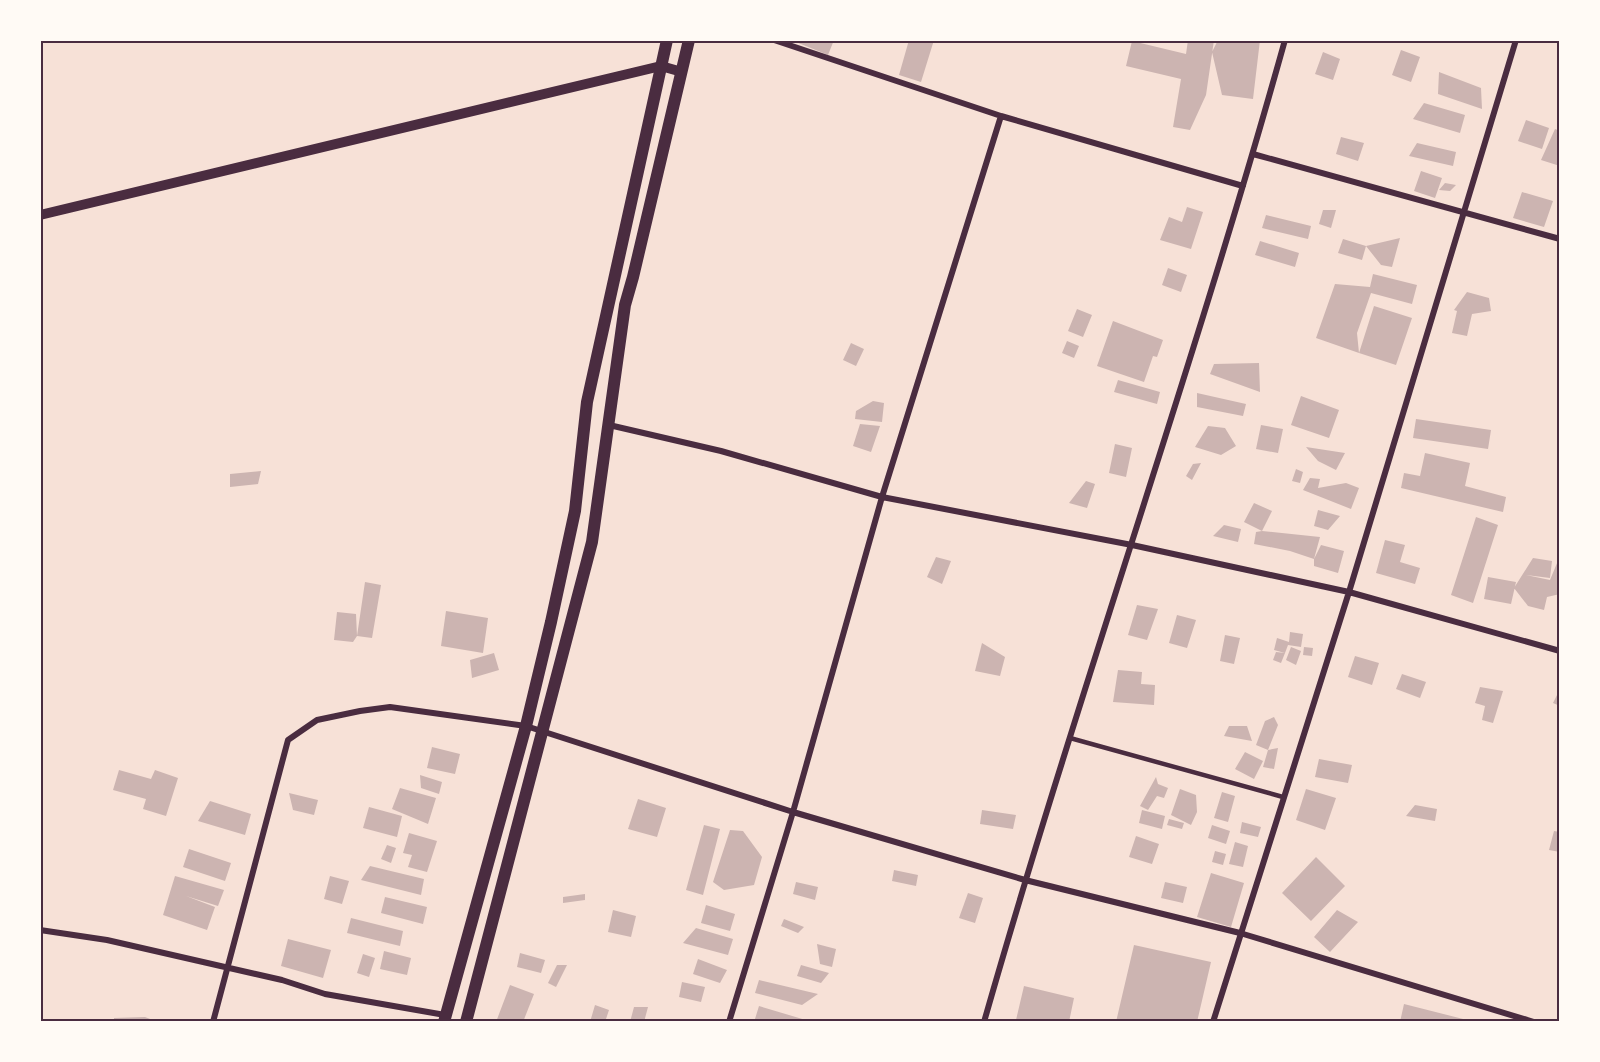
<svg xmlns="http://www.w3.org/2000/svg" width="1600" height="1062" font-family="'Varela Round',sans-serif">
<rect width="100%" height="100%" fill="#f7e1d7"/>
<!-- building -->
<path fill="#ccb4b1" d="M791,40H834L828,55Z
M909,40H934L921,82L899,75Z
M1188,40H1214L1206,95L1190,130L1173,127L1181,79L1126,66L1132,41L1186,54Z
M1218,40H1260L1253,99L1222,95L1212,52Z
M1401,50L1420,57L1411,82L1392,75Z
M1323,52L1340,59L1333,80L1315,74Z
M1439,72L1481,88L1482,109L1438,94Z
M1424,103L1465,115L1460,133L1413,119Z
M1526,120L1549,128L1542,149L1518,141Z
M1555,129L1560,131V166L1541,160Z
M1341,137L1364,143L1358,161L1336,154Z
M1417,143L1456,152L1453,166L1409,156Z
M1421,171L1442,178L1435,198L1414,191Z
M1445,183L1456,185L1450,191L1439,190Z
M1522,192L1553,201L1544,227L1513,218Z
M1187,207L1203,212L1191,249L1160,240L1169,217L1182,222Z
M1323,210H1336L1331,228L1319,224Z
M1266,215L1311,226L1308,239L1262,228Z
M1400,238L1392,267L1381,265L1366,246L1362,260L1338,253L1343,239L1366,246Z
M1260,241L1299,253L1295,267L1255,255Z
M1168,268L1187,275L1181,292L1162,285Z
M1373,274L1417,285L1412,304L1371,293L1357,333L1359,353L1316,338L1335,284L1370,287Z
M1467,292L1489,298L1491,311L1472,314L1467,336L1452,333L1457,311L1454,310Z
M1374,306L1412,318L1396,365L1359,353Z
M1077,309L1092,315L1083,337L1068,331Z
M1113,321L1163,340L1157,357L1153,356L1144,382L1097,366Z
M1067,341L1079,346L1074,358L1062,353Z
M851,343L864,349L856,366L843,360Z
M1259,363L1260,392L1210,374L1214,364Z
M1118,380L1160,392L1157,404L1114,392Z
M1197,393L1246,404L1243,416L1197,407Z
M1301,396L1339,410L1329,438L1291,425Z
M873,401L884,403L882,422L855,419L856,411Z
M1416,419L1491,430L1488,449L1413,438Z
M860,424L880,426L871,452L853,446Z
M1261,425L1283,429L1278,453L1256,449Z
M1208,426L1225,428L1236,446L1221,455L1195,447Z
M1115,444L1132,448L1126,477L1109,473Z
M1306,447L1345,453L1336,470L1318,461Z
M1425,453L1470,463L1465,486L1506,497L1503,512L1401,488L1404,473L1420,476Z
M1201,463L1192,480L1186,476L1193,464Z
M1296,469L1303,472L1300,483L1292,481Z
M261,471L258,484L230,487V474Z
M1310,478L1320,479L1318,488L1346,483L1359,488L1351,509L1303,490Z
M1086,481L1095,484L1087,508L1069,503Z
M1254,503L1272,511L1262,531L1320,537L1314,559L1290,551L1254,544L1256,532L1262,531L1244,522Z
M1318,510L1340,516L1328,530L1314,526Z
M1476,517L1498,525L1473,603L1451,595Z
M1224,525L1241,529L1238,542L1213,536Z
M1385,540L1405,545L1400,562L1420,568L1415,584L1376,573Z
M1321,545L1344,551L1338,573L1314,566V559Z
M1560,556V594L1547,597L1544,610L1528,606L1514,588L1533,558L1552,561L1550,578L1526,575L1550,580Z
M936,557L951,561L942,584L927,577Z
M1488,577L1516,582L1511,604L1484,599Z
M365,582L381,585L372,638L357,636Z
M1137,605L1158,609L1147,640L1128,635Z
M446,611L488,618L483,653L441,646Z
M337,612L356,614L357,636L353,642L334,640Z
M1177,615L1196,620L1187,648L1169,643Z
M1290,632L1303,634L1301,647L1288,645L1285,653L1274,650L1277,638L1289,642Z
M1225,635L1240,638L1234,664L1220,661Z
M982,643L1005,657L1000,676L975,671Z
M1291,647L1301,651L1296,665L1286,660Z
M1304,647L1313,648L1312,656L1303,655Z
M1276,652L1285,653L1281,663L1273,660Z
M494,653L499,670L472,678L470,660Z
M1355,656L1379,663L1372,685L1348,677Z
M1118,670L1142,672L1141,684L1155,685L1154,705L1113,702Z
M1402,674L1426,682L1420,698L1396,689Z
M1480,687L1503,691L1493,723L1482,720L1485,706L1475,703Z
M1560,689V706L1553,703Z
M1274,717L1278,725L1268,750L1256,745L1265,721Z
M1229,726H1247L1252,741L1224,736Z
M432,747L460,754L455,774L427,768Z
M1278,748L1274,769L1263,767L1268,750Z
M1245,752L1263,761L1254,779L1235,769Z
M1319,759L1352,765L1348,783L1315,777Z
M119,770L151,779L155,770L178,778L166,816L143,809L146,799L113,790Z
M420,775L442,782L439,794L421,788Z
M1156,777L1158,784L1168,788L1164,798L1157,796L1148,810L1140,806Z
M400,788L436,798L428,824L392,809Z
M1180,789L1196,795L1197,812L1191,825L1171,815Z
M1306,789L1336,798L1325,830L1296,820Z
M1222,792L1235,796L1228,822L1214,818Z
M289,793L318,800L314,815L293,810Z
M638,799L666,808L657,837L628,829Z
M210,801L251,814L245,835L198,821Z
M1415,805L1437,809L1435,821L1406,816Z
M369,807L402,816L397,837L363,828Z
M982,810L1016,815L1013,829L980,824Z
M1142,810L1165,816L1162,829L1139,823Z
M1169,819L1184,823L1182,829L1167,825Z
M1242,822L1261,827L1258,837L1240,833Z
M704,825L720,829L703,895L686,890Z
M1212,825L1230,831L1226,844L1208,838Z
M730,830L743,831L762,857L754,885L724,890L713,882Z
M1554,831L1560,832V852L1549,850Z
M409,833L437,841L427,872L408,867L412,855L403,853Z
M1136,836L1159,844L1152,864L1129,857Z
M1235,842L1248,846L1243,867L1229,864Z
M387,845L396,848L391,863L381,859Z
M189,849L231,863L225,881L183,867Z
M1215,851L1226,854L1223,865L1212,862Z
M1316,857L1345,886L1311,921L1282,893Z
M370,866L424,879L421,895L361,880Z
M894,870L918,875L916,886L892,881Z
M1211,873L1244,883L1231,927L1197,917Z
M175,876L224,890L218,906L186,896L215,907L207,930L163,915Z
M330,876L349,881L342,904L324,899Z
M796,882L818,887L815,900L793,894Z
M1165,882L1187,887L1183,903L1161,898Z
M968,893L983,898L975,923L959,918Z
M585,894V900L563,903V897Z
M385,897L427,907L423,924L381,913Z
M706,905L735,914L730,931L701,923Z
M613,910L636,916L631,937L608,932Z
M1337,910L1358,922L1330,952L1314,937Z
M351,918L403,931L400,946L347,933Z
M784,919L804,927L798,933L781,926Z
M696,928L733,939L728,955L683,943Z
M288,939L331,950L323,978L281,966Z
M817,944L836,949L832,967L820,964Z
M1134,945L1211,962L1197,1022H1116Z
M384,951L411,958L407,975L380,969Z
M520,953L545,960L541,973L517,967Z
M363,954L375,958L369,977L357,973Z
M698,959L727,970L720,983L693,974Z
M557,965H567L556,987L548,983Z
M801,965L829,973L821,983L797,976Z
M759,980L818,994L802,1005L755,993Z
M682,982L705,987L701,1002L679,997Z
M510,985L534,994L523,1022H496Z
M1024,986L1074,998L1069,1022L1016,1020Z
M1404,1004L1471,1021V1022H1400Z
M595,1005L609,1010L605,1022H590Z
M759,1006L809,1021V1022H764L755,1019Z
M634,1007H648L644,1022H630Z
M145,1017L158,1022H114V1018Z"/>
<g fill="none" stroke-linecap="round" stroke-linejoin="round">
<!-- service -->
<path stroke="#4a2c40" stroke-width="4.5" d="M1070,738L1283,797"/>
<!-- minor -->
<path stroke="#4a2c40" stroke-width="6" d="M774,40L1001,116L1243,186
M1253,154L1560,239
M609,425L721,451L882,497L1132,545L1349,592L1560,651
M40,930L107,940L282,980L325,994L445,1015
M213,1022L288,740L317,720L360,711L390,707L526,726L793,812L1025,880L1240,933L1534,1022
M729,1022L793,812L882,497L1001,116
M984,1022C1078,693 1193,370 1285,40
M1213,1022L1349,592L1516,40"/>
<!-- tertiary -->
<path stroke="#4a2c40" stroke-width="10" d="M40,215L661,66L682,72"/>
<!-- secondary -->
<path stroke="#4a2c40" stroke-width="12" d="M444,1022L526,726L551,622L575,511L587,402L667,40
M466,1022L592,542L625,305L633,277L689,40"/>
</g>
<!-- border -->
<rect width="1600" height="1062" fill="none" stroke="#fffaf5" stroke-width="84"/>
<rect x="42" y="42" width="1516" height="978" fill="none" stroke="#4a2c40" stroke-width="2"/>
</svg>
